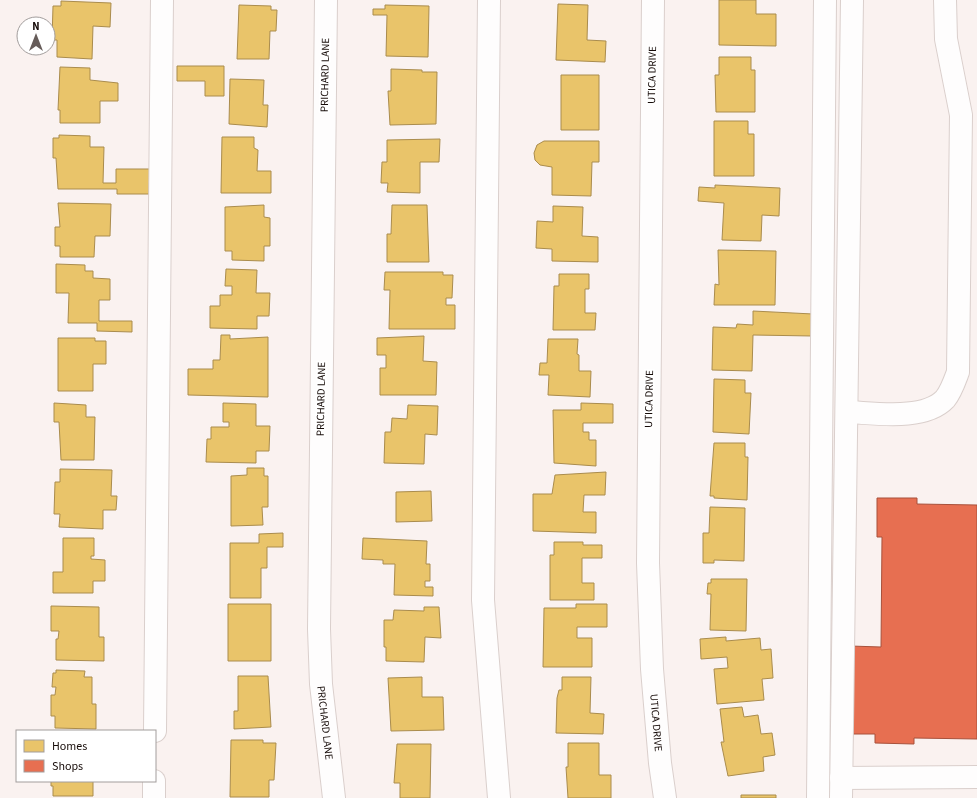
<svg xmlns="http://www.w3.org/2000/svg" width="977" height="798" font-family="'Source Sans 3',sans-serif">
<rect width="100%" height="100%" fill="#faf2f0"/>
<!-- homes -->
<path fill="#e9c46a" stroke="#aa8c4d" d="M719,0H756V14H776V46L719,45Z
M61,1L111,3L110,27L93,26L92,59L57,57V40H52L53,6H61Z
M558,4L588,5L587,40L606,41L605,62L556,60Z
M239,5L271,6V10H277L276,31H270L269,59H237Z
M385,5L429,6L428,57L386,56L387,15H373V9H385Z
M719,57H751V70H755V112H716L715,75H719Z
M177,66H224V96H205V81H177Z
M60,67L90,68V80L118,83V101H100V123H60V110H58Z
M391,69L422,70V72H437L436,124L390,125L388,91H391Z
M561,75H599V130H561Z
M230,79L264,80L263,105H268L267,127L229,124Z
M714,121H748V134H754V176H714Z
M59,135L90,136V147H104L103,183H116V169H150L149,194H117V189H58L56,158H53V138H59Z
M222,137H254V148L258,150L257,171H271V193H221Z
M440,139L439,162H420V193L387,192L388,183H381L382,162H387V140Z
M544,141H599V162H592L591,196L552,195V167L540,165L535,160L534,153L537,145Z
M715,185L780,188L779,216L762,215L761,241L722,240L724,203L698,201L699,187L715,188Z
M58,203L111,204L110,236H95L94,257H60V246H55V227H60Z
M264,205V217L270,218V246H264V261L232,260V251H225V207Z
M392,205H427L429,262H387V234H391Z
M553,206L583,207L582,236L598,237V262L552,261V249L536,248L537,221L553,222Z
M718,250L776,251L775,305H714L715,284L719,285Z
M56,264L85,265V271H93V278L110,279V300H99V321H132V332L97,331V323H68L69,293H56Z
M226,269L257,270L256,293H270L269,316H257V329L210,328V306H220V295H232V286H225Z
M385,272H443V275H453L452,298H446V305H455V329H389L390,290H384Z
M559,274H589V289H585V313H596L595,330H553L554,286H559Z
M753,311L813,314L812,336L753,335L752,371L712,370L713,327L736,328L737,324L753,325Z
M221,335H230V339L268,337V397L188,395V369H213V360H220Z
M424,336L423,361L437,362L436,395H380V368H386V355H377V338Z
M58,338H95V341H106V364H93V391H58Z
M548,339H578L577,354L579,355V371H591L590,397L548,395L549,375H539L540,363H547Z
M714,379L745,380V393H751L749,434L713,432Z
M54,403L86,405V417H95L94,460H61L59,422H54Z
M223,403L256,404V426H270L269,451H256V463L206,462L207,439H211V427H229V422H223Z
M581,403L613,404V423H583V432H589V440H596V466L554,463L553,410H581Z
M408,405L438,406L437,435L425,434L424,464L384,463L385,432H391L392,418L407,419Z
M714,443H745V457H748L747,500L714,498V496H710Z
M247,468H264V476H268V507H262L263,525L231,526V476L247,475Z
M60,469L112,470L111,496H117L116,510H103V529L59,527L60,514H54L55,482H60Z
M606,472L605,495H584L583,512H596V533L533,531V494H552L555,475Z
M431,491L432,521L396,522V492Z
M710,507L745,508L744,561L714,560V563H703V533H709Z
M283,533V547H267V568H261V598H230V543H259V534Z
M63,538H94V556H91V559L105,560V581H93V593H53V572H63Z
M363,538L427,541L426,564H430V581H425V587H433V596L394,595L395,564H383V560L362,559Z
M554,542H583V545H602V558H582V583H594V600H550V555H554Z
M711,579H747L746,631L710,630L711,594H707L708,583H711Z
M228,604H271V661H228Z
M576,604H607V627H577V638H592V667H543L544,608H576Z
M51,606L99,607V637H104V661L56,660V639H58L59,631H51Z
M424,607H439L441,638L425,637L424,662L386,661V647H384V620H393L394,610L424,611Z
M726,637V641L760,638L761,650L771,649L773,678L762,679L764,700L717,704L714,669L728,668L727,657L701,659L700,639Z
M56,670L85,671L84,677H92V704H96V729L55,728V716H51V695H55L56,687H52L53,673H56Z
M238,676H268L271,727L234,729V711H238Z
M422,677V697H443L444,730L391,731L388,678Z
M562,677H591L590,713L604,714L603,734L556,733L557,698L559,690H562Z
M742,707L744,717L758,715L761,734L772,733L775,755L763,757L764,771L728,776L721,742H724L720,709Z
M231,740H263V743H276L274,780H269V797H230Z
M568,743H599V775H611V798H568L566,767H568Z
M397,744H431L430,798H400V783H394Z
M51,781H93V796H53V786H51Z
M741,795H776V798H741Z"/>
<!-- shops -->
<path fill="#e76f51" stroke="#a8513b" d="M877,498H917V504L977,505V739L914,738V744L875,743V734H849L850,646L881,647L882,537H877Z"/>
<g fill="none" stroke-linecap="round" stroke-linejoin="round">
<defs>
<g id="minor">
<path id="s1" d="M326,0L319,629L321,684L334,798"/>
<path d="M489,0L483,600L499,798"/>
<path id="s2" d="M653,0L648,563L652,669L660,763L665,798"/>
<path d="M847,412C875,413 924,421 945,399C951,392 955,380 958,372L961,115L946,39L945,0"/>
<path d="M155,731L162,0"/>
<path d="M841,778L977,777"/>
<path d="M154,798V781"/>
<path d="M818,798L825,0"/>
<path d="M841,798L852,0"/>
</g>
</defs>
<!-- minor casing -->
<use href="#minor" stroke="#dacfcc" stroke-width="24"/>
<!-- minor -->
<use href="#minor" stroke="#fefdfd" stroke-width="22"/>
</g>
<g text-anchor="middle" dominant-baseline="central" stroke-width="4" stroke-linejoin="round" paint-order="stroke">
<!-- street labels -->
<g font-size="11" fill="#160b08" stroke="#fff">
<text transform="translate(325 75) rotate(-89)">PRICHARD LANE</text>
<text transform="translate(652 75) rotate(-89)">UTICA DRIVE</text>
<text transform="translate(321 399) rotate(-89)">PRICHARD LANE</text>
<text transform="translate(649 399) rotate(-89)">UTICA DRIVE</text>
<text stroke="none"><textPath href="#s1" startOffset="723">PRICHARD LANE</textPath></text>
<text stroke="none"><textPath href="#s2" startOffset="723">UTICA DRIVE</textPath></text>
</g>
</g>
<!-- legend -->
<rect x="16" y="730" width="140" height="52" fill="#ffffff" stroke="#a29d9c"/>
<rect x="24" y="740" width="20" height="12" fill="#e9c46a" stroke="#a29d9c"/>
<text x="52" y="750" font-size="12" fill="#160b08">Homes</text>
<rect x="24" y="760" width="20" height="12" fill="#e76f51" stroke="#a29d9c"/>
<text x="52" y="770" font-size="12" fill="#160b08">Shops</text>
<!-- north arrow -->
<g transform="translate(36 36)"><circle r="19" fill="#ffffff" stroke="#a29d9c"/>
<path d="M0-3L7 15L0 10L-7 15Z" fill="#665c59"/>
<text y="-6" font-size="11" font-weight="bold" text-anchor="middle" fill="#160b08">N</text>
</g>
</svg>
